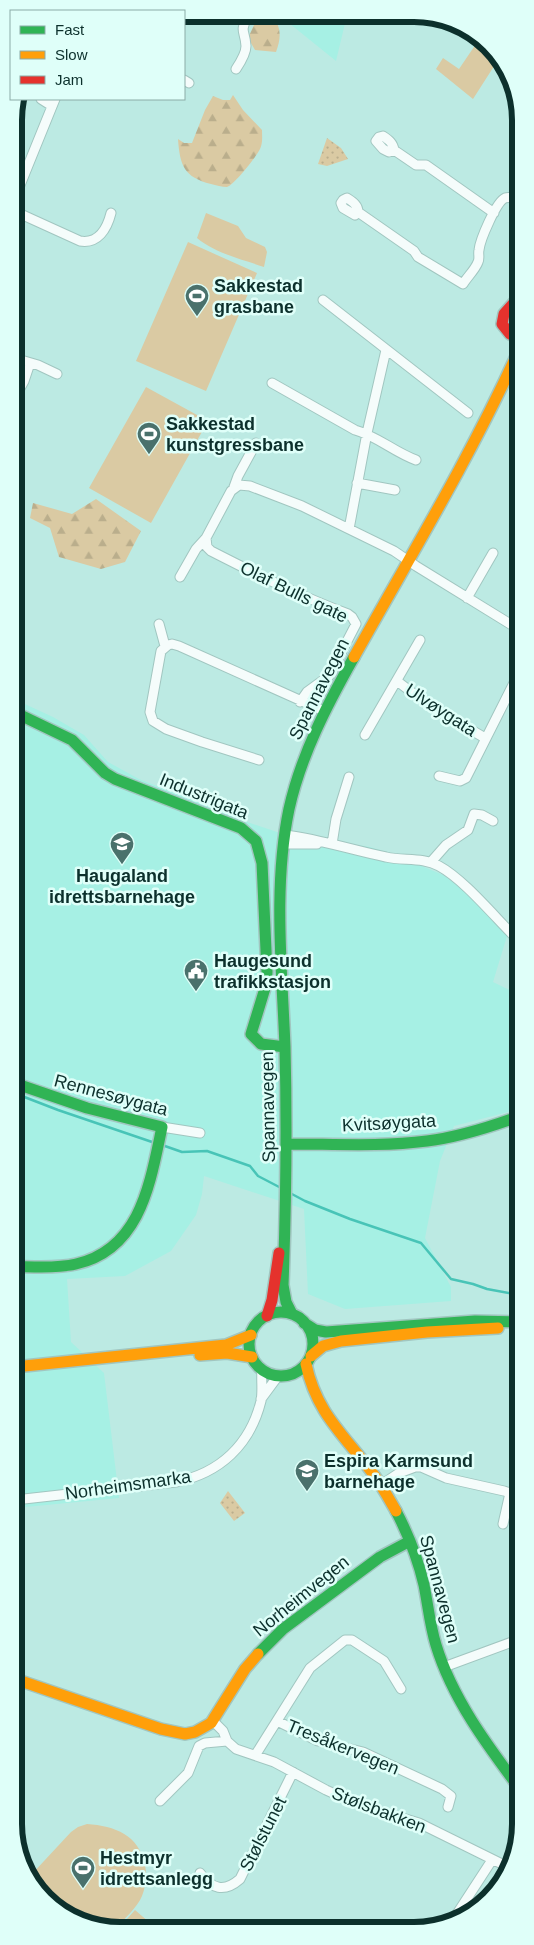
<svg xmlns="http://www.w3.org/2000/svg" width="534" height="1945" font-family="Helvetica,sans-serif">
<defs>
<pattern id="forest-firs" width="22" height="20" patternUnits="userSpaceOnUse" patternTransform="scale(1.25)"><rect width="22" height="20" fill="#dacaa3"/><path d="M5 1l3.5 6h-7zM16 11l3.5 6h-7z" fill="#baae8c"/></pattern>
<pattern id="park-dots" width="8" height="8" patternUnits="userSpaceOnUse" patternTransform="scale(1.25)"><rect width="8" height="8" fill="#dacaa3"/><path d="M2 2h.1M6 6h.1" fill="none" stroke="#baae8c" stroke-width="1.8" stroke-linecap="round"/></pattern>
</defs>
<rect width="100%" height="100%" fill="#bceae3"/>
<!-- built -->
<path fill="#a6f0e4" d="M279,15H347L336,61Z
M14,699L53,717L84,735L108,762L139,779L247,822L283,834L370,847L393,854L443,875L470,895L507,936L493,982L520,995V1109L454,1126L440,1161L425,1238L451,1287V1301L345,1309L308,1294L304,1209L204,1176L202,1194L196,1215L171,1251L125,1276L67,1279L71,1342L104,1373L119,1498L15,1508Z"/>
<!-- grass -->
<path fill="#dacaa3" d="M478,41L494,50L498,60L473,99L436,69L443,58L459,69Z
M206,213L238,226L246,238L265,247L267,252L264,267C241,259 215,253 197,238Z
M188,242L257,273L206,391L136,361Z
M146,387L208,421L151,523L89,488Z
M87,1824C115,1826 139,1835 145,1865C147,1875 146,1886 142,1896C137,1908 124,1919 115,1929H99L40,1895L31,1875L71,1832L78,1827Z
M135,1910L157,1929H118Z"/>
<!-- forest -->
<path fill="url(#forest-firs)" d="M254,15H272C282,28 281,38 276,52L255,50L248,38L254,25Z
M233,95L243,110L262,130C262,136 263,143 260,149C256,157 234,185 227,187C222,187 216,185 211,184C184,177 180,166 178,139L184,143H192L205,110L213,96L223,100H230Z
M96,499L141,531L125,562L101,569L59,557L50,528L30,518L33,503L72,514Z"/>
<!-- park -->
<path fill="url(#park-dots)" d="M327,138L341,148L348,159L327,166L318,164Z
M228,1491L245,1513L234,1521L220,1503Z"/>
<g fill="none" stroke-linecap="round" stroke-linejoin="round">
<!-- stream -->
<path stroke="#48c4b7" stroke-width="2.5" d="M14,1093L58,1110L155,1143
M162,1145L182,1152L207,1151L250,1166L258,1176L283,1189
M290,1193L305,1201L350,1219L421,1243L451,1279L473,1284L487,1289L520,1295"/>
<defs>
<path id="street" d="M236,69C240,63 246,54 246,46C245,29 239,34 248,15
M184,80L189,83
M41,99L52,106
M394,150L389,152L383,149L376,141L379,137L383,136C389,140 393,143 394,150L416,165H426L494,213
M14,200L55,99
M14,211L80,241C98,244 107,229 111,213
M358,212L355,215L343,208L341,203L343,200L347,198C353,202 358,205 358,212L414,251L418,257L463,284C467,277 475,270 478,262C480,258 478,254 479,250C480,240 496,202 505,198C511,196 515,199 519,203
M323,300L468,413
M14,358L38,365L57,374
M272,383L355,430C377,436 394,452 416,460
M14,399L24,381L30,363
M357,483L395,490
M234,487L238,476L256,443
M349,529L367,433L386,350
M14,554L16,520
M180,577L196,549L206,538
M467,598L493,553
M159,624L165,646
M397,681L427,704L485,738
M300,702L307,692L329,676L356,624L352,617L348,614C300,596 256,574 211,551L207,547L206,538L231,491L239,485L250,486L302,506L394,551L416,566L520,630
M365,735L420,640
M259,760L202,742L166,729L153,721L150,712L161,651L168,645L172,644L179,646L324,711
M439,776L460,781L466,778L520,671
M285,835C319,839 352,850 386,857C403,861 423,857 439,866C465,880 497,920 520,942
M283,844H317
M332,844L336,819L349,777
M431,862L446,845L468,830L474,814L482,815L493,821
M162,1127L200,1133
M261,1399L278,1376
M381,1485L399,1473L415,1467H421L446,1478L504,1491L510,1493L503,1524
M15,1500L176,1482C220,1473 250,1445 261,1401C263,1391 261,1380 262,1370
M444,1667L520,1639
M212,1720L223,1731L227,1741L236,1749L274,1762L326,1790L359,1805L419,1823L506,1866
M277,1721L318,1741L363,1752L442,1789L451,1796L448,1807
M256,1754L310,1668L345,1640H352L384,1661L401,1689
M160,1801L188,1773L199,1746L205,1743L227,1741
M200,1873C212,1889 224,1893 240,1879L293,1772
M451,1923L492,1860"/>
<path id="fast" d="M14,712L72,740L105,773L115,779L241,828L256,841L262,863L267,972L266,985L251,1034L261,1044L285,1047
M14,1083L87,1108L162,1127C150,1183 141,1249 76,1264C56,1269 34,1266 14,1267
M288,1144C334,1144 381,1147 427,1141C459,1137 490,1127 520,1116
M249 1344a32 32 0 1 1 64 0a32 32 0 1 1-64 0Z
M292,1314L286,1302L283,1285C286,1205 287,1126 285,1047C282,970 273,885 289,809C301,755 327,705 354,657
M304,1323L315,1330L326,1332L475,1321L520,1322
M396,1511C408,1534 418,1559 424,1585C428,1605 430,1626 436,1645C452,1698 487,1745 520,1789
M258,1654L283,1629L380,1557L410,1541"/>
<path id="slow" d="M354,657C411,555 471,456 519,350
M200,1355L227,1353L252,1357
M311,1356L323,1346L341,1341L427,1332L498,1328
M306,1364C316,1412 343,1434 371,1471C381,1484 388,1497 396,1511
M15,1367L226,1345L251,1335
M15,1679L161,1729L185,1734L195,1732L211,1723L245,1669L258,1654"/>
<path id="jam" d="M519,297L504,314L502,324L510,334L519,339
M267,1316L272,1300L279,1253"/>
</defs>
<!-- street casing -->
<use href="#street" stroke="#a1c6c0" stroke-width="11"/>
<!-- fast casing -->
<use href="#fast" stroke="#a1c6c0" stroke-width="14"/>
<!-- slow casing -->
<use href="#slow" stroke="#a1c6c0" stroke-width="14"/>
<!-- jam casing -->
<use href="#jam" stroke="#a1c6c0" stroke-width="14"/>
<!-- street -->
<use href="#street" stroke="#f5fcfb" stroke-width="9"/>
<!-- fast -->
<use href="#fast" stroke="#30b455" stroke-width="11"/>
<!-- slow -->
<use href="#slow" stroke="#ff9f0a" stroke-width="11"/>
<!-- jam -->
<use href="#jam" stroke="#e5322d" stroke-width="11"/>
</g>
<!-- icons -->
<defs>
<symbol id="stadium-pin" viewBox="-11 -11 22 30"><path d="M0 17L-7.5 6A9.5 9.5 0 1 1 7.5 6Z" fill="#4a716c" stroke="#dffff9"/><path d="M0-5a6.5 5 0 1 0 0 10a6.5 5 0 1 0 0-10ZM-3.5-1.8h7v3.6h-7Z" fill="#fff"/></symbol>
<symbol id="school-pin" viewBox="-11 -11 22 30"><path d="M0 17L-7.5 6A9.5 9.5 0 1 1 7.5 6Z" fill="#4a716c" stroke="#dffff9"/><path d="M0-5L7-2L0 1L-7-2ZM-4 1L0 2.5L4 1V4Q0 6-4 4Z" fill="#fff"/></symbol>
<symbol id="civic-pin" viewBox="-11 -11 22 30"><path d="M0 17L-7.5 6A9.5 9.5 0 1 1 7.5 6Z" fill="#4a716c" stroke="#dffff9"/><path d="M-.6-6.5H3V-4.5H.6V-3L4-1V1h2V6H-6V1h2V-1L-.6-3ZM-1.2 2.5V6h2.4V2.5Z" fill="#fff"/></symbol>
</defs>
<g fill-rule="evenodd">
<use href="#stadium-pin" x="183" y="282" width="28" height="38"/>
<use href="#stadium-pin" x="135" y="420" width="28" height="38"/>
<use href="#school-pin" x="108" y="830" width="28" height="38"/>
<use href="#civic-pin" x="182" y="957" width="28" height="38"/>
<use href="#school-pin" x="293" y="1457" width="28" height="38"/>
<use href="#stadium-pin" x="69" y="1854" width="28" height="38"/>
</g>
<g text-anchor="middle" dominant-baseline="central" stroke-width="5" stroke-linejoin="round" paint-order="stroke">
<!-- poi labels -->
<g font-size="18" font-weight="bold" fill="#0c302c" stroke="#dffff9" text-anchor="start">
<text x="214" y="286">Sakkestad<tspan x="214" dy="21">grasbane</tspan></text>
<text x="166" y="424">Sakkestad<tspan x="166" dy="21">kunstgressbane</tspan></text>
<text x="122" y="876" text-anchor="middle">Haugaland<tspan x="122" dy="21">idrettsbarnehage</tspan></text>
<text x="214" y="961">Haugesund<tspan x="214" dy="21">trafikkstasjon</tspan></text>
<text x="324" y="1461">Espira Karmsund<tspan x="324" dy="21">barnehage</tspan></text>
<text x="100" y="1858">Hestmyr<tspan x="100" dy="21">idrettsanlegg</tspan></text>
</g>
<!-- street labels -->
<g font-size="18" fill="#0c302c" stroke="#dffff9">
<text transform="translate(294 592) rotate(26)">Olaf Bulls gate</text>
<text transform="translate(319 689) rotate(-63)">Spannavegen</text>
<text transform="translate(441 710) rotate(33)">Ulvøygata</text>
<text transform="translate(204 796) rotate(22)">Industrigata</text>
<text transform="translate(111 1095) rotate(15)">Rennesøygata</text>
<text transform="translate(268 1107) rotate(-91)">Spannavegen</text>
<text transform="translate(389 1123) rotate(-3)">Kvitsøygata</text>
<text transform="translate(128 1485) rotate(-8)">Norheimsmarka</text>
<text transform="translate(440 1589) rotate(75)">Spannavegen</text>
<text transform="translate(301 1596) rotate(-39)">Norheimvegen</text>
<text transform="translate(343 1747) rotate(22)">Tresåkervegen</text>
<text transform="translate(379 1810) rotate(21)">Stølsbakken</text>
<text transform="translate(263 1834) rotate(-63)">Stølstunet</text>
</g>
</g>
<!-- crop -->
<path d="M0 0H534V1945H0ZM120 22H414A98 98 0 0 1 512 120V1824A98 98 0 0 1 414 1922H120A98 98 0 0 1 22 1824V120A98 98 0 0 1 120 22Z" fill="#dffff9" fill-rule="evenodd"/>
<path fill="none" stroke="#0c302c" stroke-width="6" d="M120 22H414A98 98 0 0 1 512 120V1824A98 98 0 0 1 414 1922H120A98 98 0 0 1 22 1824V120A98 98 0 0 1 120 22Z"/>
<!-- legend -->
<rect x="10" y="10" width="175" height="90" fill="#dffff9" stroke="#8baca7"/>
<rect x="20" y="26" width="25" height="8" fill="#30b455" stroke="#8baca7"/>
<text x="55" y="35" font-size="15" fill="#0c302c">Fast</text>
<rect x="20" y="51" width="25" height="8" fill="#ff9f0a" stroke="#8baca7"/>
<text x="55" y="60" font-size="15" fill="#0c302c">Slow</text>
<rect x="20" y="76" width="25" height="8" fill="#e5322d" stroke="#8baca7"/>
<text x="55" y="85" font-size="15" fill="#0c302c">Jam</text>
</svg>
